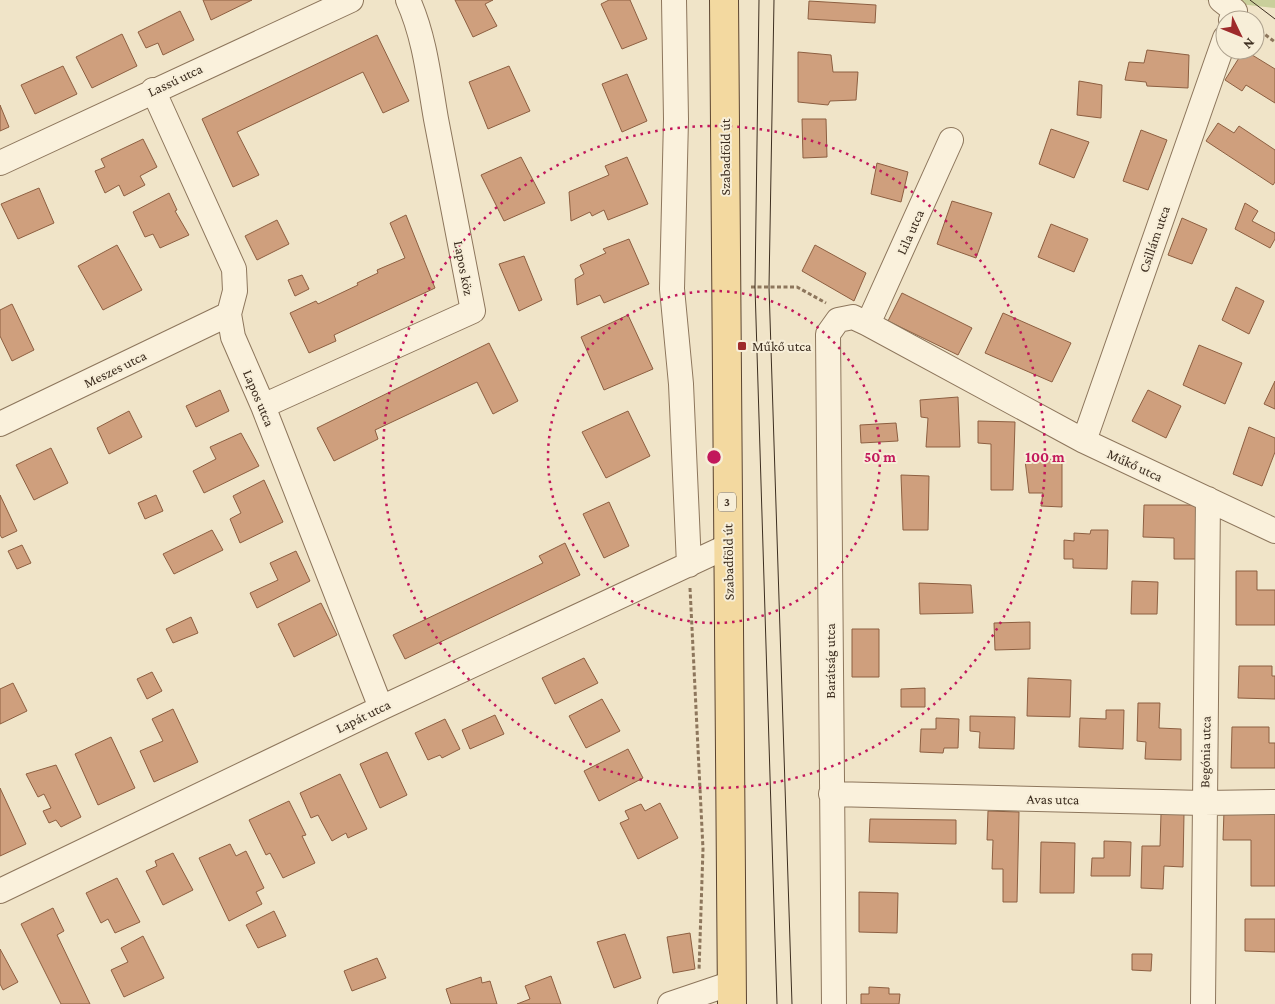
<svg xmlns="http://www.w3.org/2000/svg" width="1275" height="1004" font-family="'Crimson Pro',serif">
<rect width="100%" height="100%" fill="#f0e4c8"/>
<!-- green -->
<path fill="#c9cf9b" d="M1205,0H1275V8Z"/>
<!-- building -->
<path fill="#cf9f7d" stroke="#8d5f41" d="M203,0H252L211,20Z
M455,0H493L485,4L497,26L473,37Z
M609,0H630L647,39L622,49L601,4Z
M809,1L876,5L875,23L808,19Z
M180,11L194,40L163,55L158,43L146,48L138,32Z
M122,34L137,66L92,88L76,57Z
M377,35L409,101L383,113L363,72L237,132L259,175L233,187L202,119Z
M1147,50L1189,55L1188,88L1147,86L1146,82L1125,80L1129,62L1144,63Z
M1244,50L1275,69V103L1246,85L1242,91L1225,80Z
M798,52L831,55L833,72H858L856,100L830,101L828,105L798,102Z
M63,66L77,94L35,114L21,85Z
M509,66L530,111L488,129L469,82Z
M627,74L647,121L622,132L602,84Z
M1079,81L1102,85L1101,118L1077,115Z
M0,105L9,127L0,131Z
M802,119H826L827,157L803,158Z
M1218,123L1234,133L1239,126L1275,150V182L1273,185L1206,141Z
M1051,129L1089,142L1074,178L1039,164Z
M1141,130L1167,140L1148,190L1123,181Z
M143,139L157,167L140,176L145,185L124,196L119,185L105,193L95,171L105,167L101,159Z
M521,157L545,203L504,221L481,175Z
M627,157L648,204L608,220L604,210L592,216L590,212L571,221L569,192L609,175L605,166Z
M877,163L908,172L901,202L871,194Z
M39,188L54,223L18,239L1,204Z
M169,193L177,210L175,211L189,235L160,248L153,234L145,237L133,212Z
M952,201L992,213L976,258L937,244Z
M1245,203L1258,211L1252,221L1275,233V239L1270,248L1235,229Z
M406,215L435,288L334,335L336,341L309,353L290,313L316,301L318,304L358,285L357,283L378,273L377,270L405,258L390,223Z
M1182,218L1207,229L1192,264L1168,255Z
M277,220L289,244L257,260L245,236Z
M1051,224L1088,239L1074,272L1038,257Z
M629,239L649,284L604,303L600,295L577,305L575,279L584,274L580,265L606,253L603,249Z
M117,245L142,290L103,310L78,266Z
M815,245L866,273L854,301L802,271Z
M524,256L542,300L519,311L499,264Z
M302,275L309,289L295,296L288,280Z
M1236,287L1264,301L1249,334L1222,320Z
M902,293L972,328L958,355L888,321Z
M12,304L34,350L12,361L0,336V310Z
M1003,313L1071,343L1052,382L985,353Z
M628,315L653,369L604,390L581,337Z
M489,343L518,401L493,414L477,382L375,430L378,439L334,461L317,428Z
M1199,345L1242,363L1225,404L1183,385Z
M1275,381V409L1264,404Z
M220,390L229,411L196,427L186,406Z
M1148,390L1181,406L1166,438L1132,421Z
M958,397L960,447H926L928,418L921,417L920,400Z
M129,411L142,437L109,454L97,428Z
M628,411L650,456L606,478L582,432Z
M978,421L1015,422L1013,490H991V444L978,443Z
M896,423L898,441L861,443L860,425Z
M1249,427L1275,438V452L1262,486L1233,474Z
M241,433L259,466L204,493L193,471L216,459L210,447Z
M51,448L68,483L34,500L16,465Z
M1062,459V507L1041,506L1043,493H1029L1025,460Z
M901,475L929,476L928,530H903Z
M264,480L283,522L240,543L230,519L241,513L233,496Z
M0,495L17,531L2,538L0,535Z
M156,495L163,511L145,519L138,503Z
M609,502L629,546L604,558L583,514Z
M1144,505H1196V559H1174V538L1143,537Z
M212,530L223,550L174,574L163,554Z
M1091,530H1108L1107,569L1073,568V559H1064V540L1074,541V533L1090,534Z
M565,543L580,575L405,659L393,635L543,563L539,556Z
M22,545L31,563L17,569L8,551Z
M296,551L310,581L257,608L250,593L278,580L270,563Z
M1236,571H1257V590H1275V625H1236Z
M1132,581L1158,582L1157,614H1131Z
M919,583L971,585L973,613L920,614Z
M321,603L337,635L294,657L278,624Z
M191,617L198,633L173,643L166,629Z
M1030,622V649L995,650L994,623Z
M852,629H879V677H852Z
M584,658L598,683L555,704L542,678Z
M1239,666H1272V676H1275V699L1238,698Z
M152,672L162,691L147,699L137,679Z
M1028,678L1071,680L1070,717L1027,716Z
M13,683L27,711L0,724V689Z
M925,688V707H901V689Z
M602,699L620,731L586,748L569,716Z
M1138,703H1160L1159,728L1181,729V760L1145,759L1146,742L1137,741Z
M173,709L198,762L154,782L140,751L163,741L152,719Z
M1106,710H1124L1123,749L1079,747L1080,718L1106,719Z
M495,715L504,734L470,749L462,730Z
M970,716L1015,717L1014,749L979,748L980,732L970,731Z
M936,718L959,719L958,748H944L943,753L920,752L921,729H936Z
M445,719L460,749L442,758L440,755L428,760L415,733Z
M1232,727H1269V743H1275V768H1231Z
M111,737L135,788L98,805L75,754Z
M628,749L643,778L599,801L584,771Z
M387,752L407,795L380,808L360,764Z
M56,765L81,817L61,827L56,820L49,823L43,811L51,808L44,794L38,797L26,774Z
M340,774L367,829L348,838L346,833L332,841L318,815L311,818L300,793Z
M0,788L26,844L0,856Z
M289,801L306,835L302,836L315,863L283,878L270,853L266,855L249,820Z
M660,803L678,838L638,859L620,823L629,819L625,811L641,804L645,811Z
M988,811L1019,812L1017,902H1003V869H992L993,840H987Z
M1224,811H1275V886H1251V840H1223Z
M1161,814H1184L1183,867L1164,866L1163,889L1141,888L1142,846H1160Z
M870,819L956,820V844L869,842Z
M1104,841L1131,842L1130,876H1091L1092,858H1104Z
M1041,842L1075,843L1074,893H1040Z
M230,844L236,856L246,851L264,888L256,892L262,904L229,921L199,858Z
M173,853L193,890L163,905L146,871L157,866L155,861Z
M117,878L140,922L115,933L108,919L101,923L86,893Z
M859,892L898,893L897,933L859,932Z
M53,908L64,931L57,935L90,1004H61L21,924Z
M274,911L286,936L258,948L246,925Z
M1245,919H1275V952L1245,951Z
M690,933L695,969L673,973L667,937Z
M625,934L641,978L614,988L597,942Z
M143,936L164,978L124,997L111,970L128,962L121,948Z
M0,949L18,982L3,990L0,984Z
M1132,954H1152L1151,971L1132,970Z
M377,958L386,978L352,991L344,971Z
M551,976L561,1004H517L530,999L525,986Z
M481,977L482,983L490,981L497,1004H451L446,989Z
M869,987L889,988V994H900L899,1004H861V994H869Z"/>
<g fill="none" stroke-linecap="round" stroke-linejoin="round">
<defs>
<path id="minor" d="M674,0L676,119L672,289L681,384L689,565
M1221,0L1235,11L1231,20
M153,90L234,269L235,291L229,314L233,337L263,406L381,708
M0,163L351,0
M868,324L951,140
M263,406L473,311C461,247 448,183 436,119C429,79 425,38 408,0
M0,424L229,314
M1084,441L1225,38
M831,794L1204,803L1275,802
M0,891L381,708L728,546
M670,1004L732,983
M834,1004L828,334L838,320L853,317L868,324L1084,441L1275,531
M1203,1004L1208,499"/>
<path id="major" d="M724,0L732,1004"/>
</defs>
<!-- minor casing -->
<use href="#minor" stroke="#8d765c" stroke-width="26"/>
<!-- major casing -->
<use href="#major" stroke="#5b4430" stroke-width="30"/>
<!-- path -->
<path stroke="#8d765c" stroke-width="3" stroke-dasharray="4 2.5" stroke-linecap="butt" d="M1255,27L1275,42
M751,287H797L826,303
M690,588L703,849L699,971"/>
<!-- minor -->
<use href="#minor" stroke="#faf1dc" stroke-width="24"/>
<!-- major -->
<use href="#major" stroke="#f3d9a0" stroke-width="28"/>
<!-- tram -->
<path stroke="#3d2e20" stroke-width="1" d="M759,0L755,287L777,1004
M774,0L769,287L792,1004
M1250,0L1275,19"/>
</g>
<!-- distance rings -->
<g fill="none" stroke="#c2185b" stroke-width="2.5" stroke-dasharray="2.5 5">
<circle cx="714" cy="457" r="166"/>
<circle cx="714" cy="457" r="331"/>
</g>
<!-- markers -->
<rect fill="#9e2a2b" stroke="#f7eed8" stroke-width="2" x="737" y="341" width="10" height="10" rx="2.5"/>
<g text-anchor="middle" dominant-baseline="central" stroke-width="4" stroke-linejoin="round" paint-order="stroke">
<!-- shield labels -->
<rect fill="#f7eed8" stroke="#756857" stroke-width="1" x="718" y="492.5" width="18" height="19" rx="4"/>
<g font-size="12" font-weight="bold" fill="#3d2e20">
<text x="727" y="502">3</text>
</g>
<!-- street labels -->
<g font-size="14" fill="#3d2e20" stroke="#f7eed8">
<text transform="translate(175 80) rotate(-25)">Lassú utca</text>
<text transform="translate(725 157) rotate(-90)">Szabadföld út</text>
<text transform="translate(910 232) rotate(-66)">Lila utca</text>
<text transform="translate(1154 239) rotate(-71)">Csillám utca</text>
<text transform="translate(464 268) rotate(79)">Lapos köz</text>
<text transform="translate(115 369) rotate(-26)">Meszes utca</text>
<text transform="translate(259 398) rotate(67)">Lapos utca</text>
<text transform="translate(1135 465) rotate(25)">Műkő utca</text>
<text transform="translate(728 562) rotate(-91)">Szabadföld út</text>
<text transform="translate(830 661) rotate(-90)">Barátság utca</text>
<text transform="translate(363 716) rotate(-26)">Lapát utca</text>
<text transform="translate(1205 752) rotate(-89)">Begónia utca</text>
<text transform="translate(1053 799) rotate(1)">Avas utca</text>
</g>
<!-- poi labels -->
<g font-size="14" fill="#3d2e20" stroke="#f7eed8" text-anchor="start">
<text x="752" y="346">Műkő utca</text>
</g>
</g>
<circle cx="714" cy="457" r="8" fill="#c2185b" stroke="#f7eed8" stroke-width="2.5"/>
<g font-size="15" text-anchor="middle" font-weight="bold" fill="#c2185b" stroke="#f7eed8" stroke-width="4" stroke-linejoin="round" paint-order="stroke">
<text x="880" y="462">50 m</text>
<text x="1045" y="462">100 m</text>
</g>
<!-- north arrow -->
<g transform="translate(1240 35) rotate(133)"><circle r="24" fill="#f7eed8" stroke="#ada18e"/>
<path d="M0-4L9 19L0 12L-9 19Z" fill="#9e2a2b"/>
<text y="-8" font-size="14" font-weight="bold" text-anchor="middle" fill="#3d2e20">N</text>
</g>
</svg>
